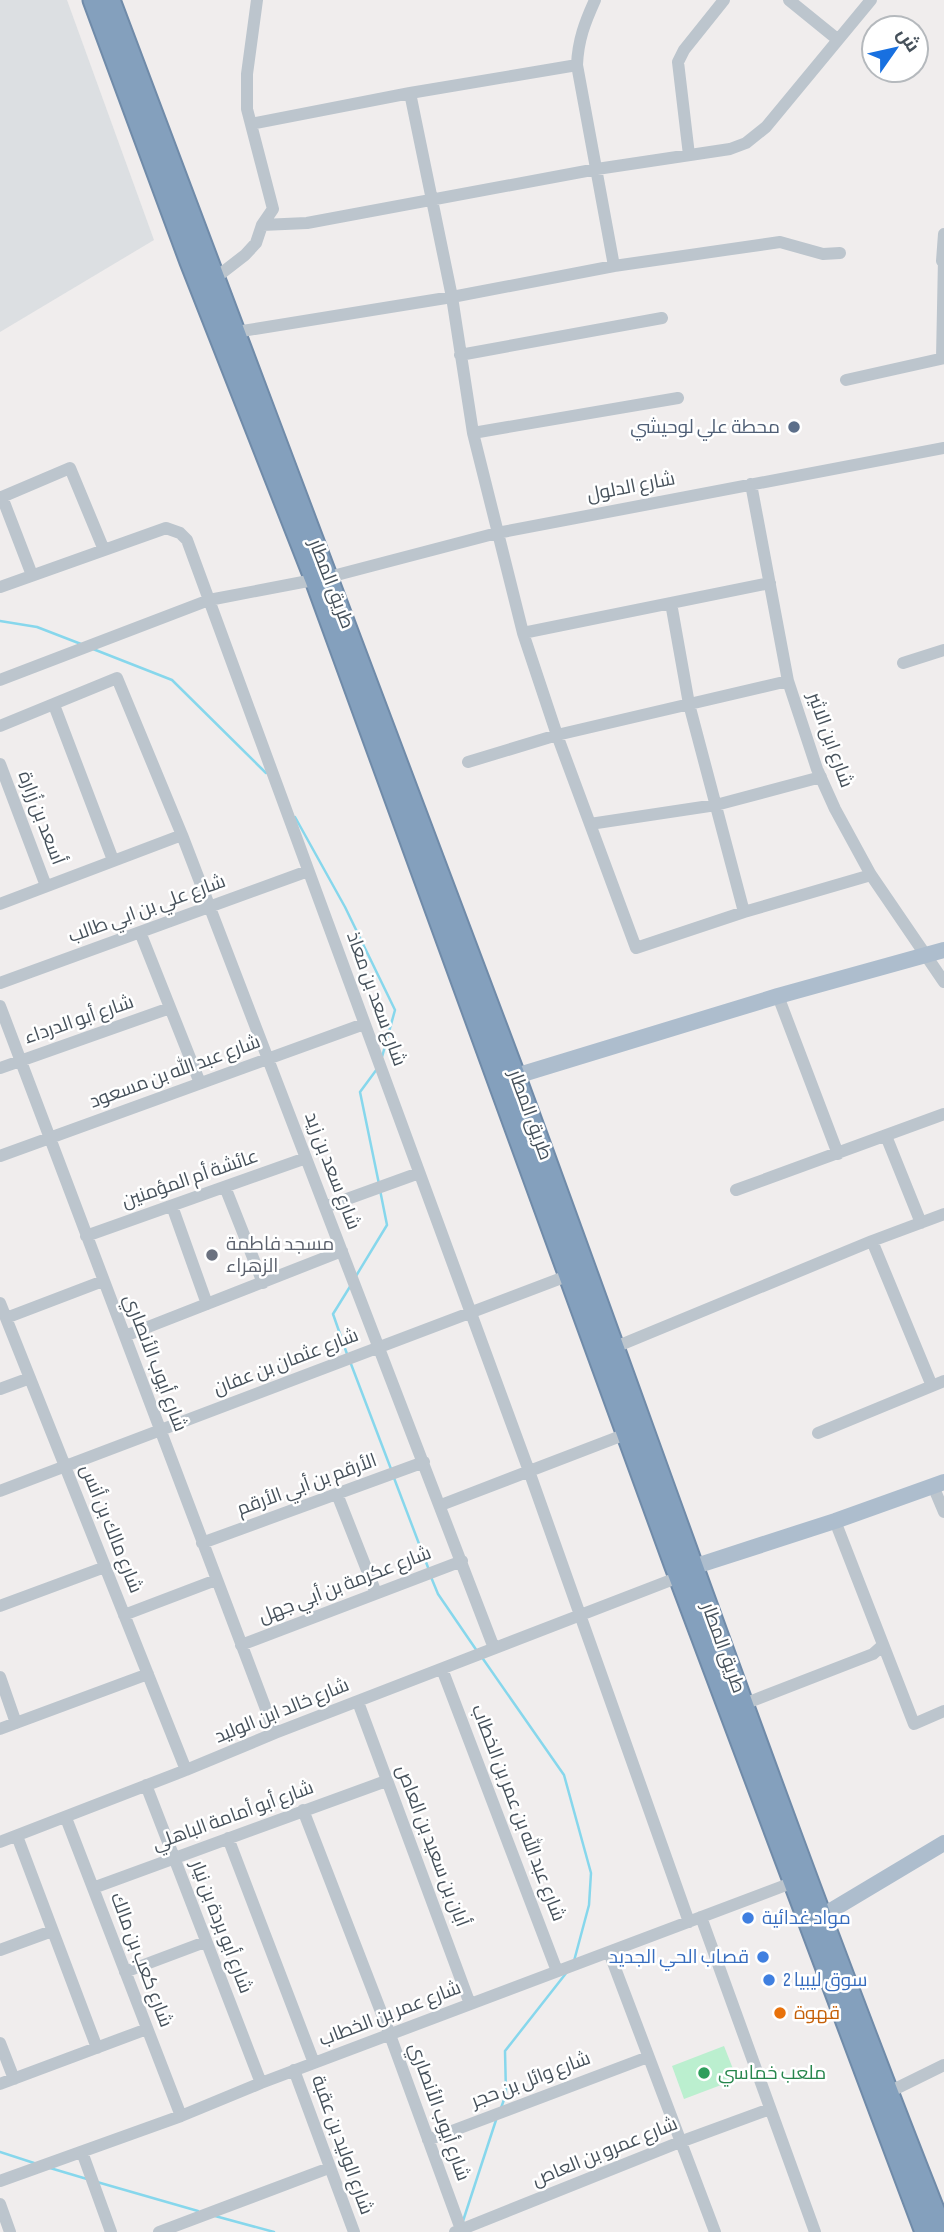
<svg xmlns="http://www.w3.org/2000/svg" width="944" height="2232" font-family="'Sofia Sans Condensed',Cairo,sans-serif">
<rect width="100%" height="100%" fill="#f0eded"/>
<!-- airport -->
<path fill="#dcdfe2" d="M0,0H67L154,240L0,332Z"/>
<!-- green -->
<path fill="#bbefcf" d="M724,2046L737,2079L684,2099L672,2066Z"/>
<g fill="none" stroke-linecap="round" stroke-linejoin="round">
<!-- stream -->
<path stroke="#87d7ec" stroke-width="2.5" d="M0,621L37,627L81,644
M93,649L172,680L266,773
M295,817L345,907L395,1010L382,1057
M377,1069L360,1092L379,1184
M356,1276L387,1225L380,1190
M347,1354L333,1314L351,1285
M351,1364L391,1469
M394,1478L429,1570
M431,1577L438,1594L477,1651
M481,1656L564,1775L591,1873L589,1905L574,1961
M501,2108L506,2094L505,2051L567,1972
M0,2152L34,2163
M50,2168L87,2179
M97,2182L198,2211
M215,2216L274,2232
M463,2221L497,2117"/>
<defs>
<path id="highway" d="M93,0L190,262L315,580L674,1564L925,2232
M110,0C243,359 383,716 515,1075C657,1461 791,1850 943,2232"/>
</defs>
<!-- highway casing -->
<use href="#highway" stroke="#708ba9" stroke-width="23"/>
<!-- minor -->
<path stroke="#bcc5cd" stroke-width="12" d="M595,0C585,22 578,40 577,65L614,266
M789,0L837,39
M410,93L452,297L473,433L523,633L557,735L636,948L744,912L871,875
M251,124L410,93L577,65
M689,155L678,62L684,50L724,0
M262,225L307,223L597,169L730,149L746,143L766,127L871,0
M942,261L944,234
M214,279L245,255L256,243L262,225L273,209L247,109V74L257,0
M230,333L452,297L614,266L780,242L823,254L840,253
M460,355L662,318
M942,358L944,258
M846,380L944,358
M473,433L678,398
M751,484L788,681L817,769L835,809L871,875L944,982
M0,497H2L32,575
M2,497L70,468L104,550
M0,587L166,528L180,533L187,540L529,1471L689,1922
M671,603L689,704L744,912
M523,633L770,583
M903,663L944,650
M0,680L209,600L329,577L497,533L944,448
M54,705L113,860
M0,726L117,678L182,835L494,1648
M468,762L557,735L788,681
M0,764L46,886
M590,824L716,805L821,777
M0,904L182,835
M140,932L200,1083
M0,983L308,871
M778,996L838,1154
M0,1006L275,1733
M0,1068L170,1008
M886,1136L921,1223
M0,1156L364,1024
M225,1187L263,1283
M736,1190L944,1114
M172,1206L207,1304
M325,1207L419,1173
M86,1236L306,1158
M872,1241L932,1386
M0,1303L186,1770
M6,1318L103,1281
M125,1336L342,1251
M613,1348L872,1241L944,1214
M0,1389L30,1378
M818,1433L944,1381
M933,1486L944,1512
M0,1491L575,1273
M337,1494L376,1593
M441,1505L626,1434
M835,1521L914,1724L944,1711
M202,1543L424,1462
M0,1606L105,1567
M124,1615L216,1580
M241,1645L462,1561
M442,1669L557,1971
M0,1677L16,1723
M358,1702L470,2004
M744,1704L873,1654L882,1646
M0,1729L148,1674
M146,1785L261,2083
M303,1810L390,2035L462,2232
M66,1818L181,2116
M17,1836L97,2048
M228,1838L314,2063
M0,1842L186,1770L275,1733L679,1577
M93,1888L386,1781
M701,1917L815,2232
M0,1950L52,1931
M609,1952L715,2232
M125,1972L205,1942
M0,2043L14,2079
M294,2070L354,2232
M0,2084L147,2029
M887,2093L944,2065
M428,2140L648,2057
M82,2152L111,2232
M0,2181L181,2116L261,2083L794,1882
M0,2204L10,2232
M159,2232L329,2168
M455,2232L680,2142L770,2109"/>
<!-- major -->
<path stroke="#adbdcd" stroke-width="16" d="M516,1076L778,996L944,950
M693,1567L835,1521L944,1482
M822,1916L944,1843"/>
<!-- highway -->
<use href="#highway" stroke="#84a0bd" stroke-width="19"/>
</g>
<!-- markers -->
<circle fill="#5c6f8a" stroke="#fff" stroke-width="2.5" cx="794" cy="427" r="7"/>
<circle fill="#6b7280" stroke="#fff" stroke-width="2.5" cx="212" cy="1255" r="7"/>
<g fill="#3f7fe0" stroke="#fff" stroke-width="2.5">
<circle cx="748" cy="1918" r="7"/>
<circle cx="763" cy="1957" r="7"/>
<circle cx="769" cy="1980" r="7"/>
</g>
<circle fill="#e8710a" stroke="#fff" stroke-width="2.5" cx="780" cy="2013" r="7"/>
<circle fill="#2e9e5b" stroke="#fff" stroke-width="2.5" cx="704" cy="2073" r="7"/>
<g text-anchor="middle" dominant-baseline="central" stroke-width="5" stroke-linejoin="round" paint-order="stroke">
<!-- service labels -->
<g font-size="19" fill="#4e5e75" stroke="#fff" text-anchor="end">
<text x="780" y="427">محطة علي لوحيشي</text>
</g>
<!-- street labels -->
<g font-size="19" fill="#46515b" stroke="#fff">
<text transform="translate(631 487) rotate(-11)">شارع الدلول</text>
<text transform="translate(331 584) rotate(69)">طريق المطار</text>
<text transform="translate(830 740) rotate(70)">شارع ابن الاثير</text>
<text transform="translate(41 818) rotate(69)">أسعد بن زُرارة</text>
<text transform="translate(147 909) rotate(-20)">شارع علي بن ابي طالب</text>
<text transform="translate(376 999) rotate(70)">شارع سعد بن معاذ</text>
<text transform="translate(79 1020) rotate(-19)">شارع أبو الدرداء</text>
<text transform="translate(175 1072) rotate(-20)">شارع عبد الله بن مسعود</text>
<text transform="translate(530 1115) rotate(70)">طريق المطار</text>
<text transform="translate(332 1171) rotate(69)">شارع سعد بن زيد</text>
<text transform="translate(190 1179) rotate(-19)">عائشة أم المؤمنين</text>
<text transform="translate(286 1362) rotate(-21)">شارع عثمان بن عفان</text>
<text transform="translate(155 1363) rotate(69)">شارع أيوب الأنصاري</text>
<text transform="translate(307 1485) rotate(-20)">الأرقم بن أبي الأرقم</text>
<text transform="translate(111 1529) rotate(68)">شارع مالك بن أنس</text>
<text transform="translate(345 1585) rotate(-21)">شارع عكرمة بن أبي جهل</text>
<text transform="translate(723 1648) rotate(70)">طريق المطار</text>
<text transform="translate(282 1711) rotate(-22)">شارع خالد ابن الوليد</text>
<text transform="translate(518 1813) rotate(69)">شارع عبد الله بن عمر بن الخطاب</text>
<text transform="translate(233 1816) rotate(-20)">شارع أبو أمامة الباهلي</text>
<text transform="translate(432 1846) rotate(69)">أبان بن سعيد بن العاص</text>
<text transform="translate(221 1927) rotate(69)">شارع أبو بردة بن نيار</text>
<text transform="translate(141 1960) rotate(69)">شارع كعب بن مالك</text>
<text transform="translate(390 2014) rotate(-21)">شارع عمر بن الخطاب</text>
<text transform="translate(531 2080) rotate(-21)">شارع وائل بن حجر</text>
<text transform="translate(439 2112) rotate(70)">شارع أيوب الأنصاري</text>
<text transform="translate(342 2145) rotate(70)">شارع الوليد بن عقبة</text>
<text transform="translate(605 2152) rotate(-22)">شارع عمرو بن العاص</text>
</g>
<!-- worship labels -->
<g font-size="19" fill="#5b616d" stroke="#fff" text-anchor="start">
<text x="226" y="1244">مسجد فاطمة<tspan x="226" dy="22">الزهراء</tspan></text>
</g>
<!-- shop labels -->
<g font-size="19" fill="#366cbe" stroke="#fff" text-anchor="start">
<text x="762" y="1918">مواد غدائية</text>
<text x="749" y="1957" text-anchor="end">قصاب الحي الجديد</text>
<text x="783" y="1980">سوق ليبيا 2</text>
</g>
<!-- food labels -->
<g font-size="19" fill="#c56008" stroke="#fff" text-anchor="start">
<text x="794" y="2013">قهوة</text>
</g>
<!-- leisure labels -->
<g font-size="19" fill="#27864d" stroke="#fff" text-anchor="start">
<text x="718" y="2073">ملعب خماسي</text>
</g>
</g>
<!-- north arrow -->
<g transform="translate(895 49) rotate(56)"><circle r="33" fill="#ffffff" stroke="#b5b9bd" stroke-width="2"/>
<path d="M0-5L12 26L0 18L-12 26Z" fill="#1870e0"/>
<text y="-10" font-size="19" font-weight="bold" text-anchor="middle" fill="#46515b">ش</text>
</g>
</svg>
